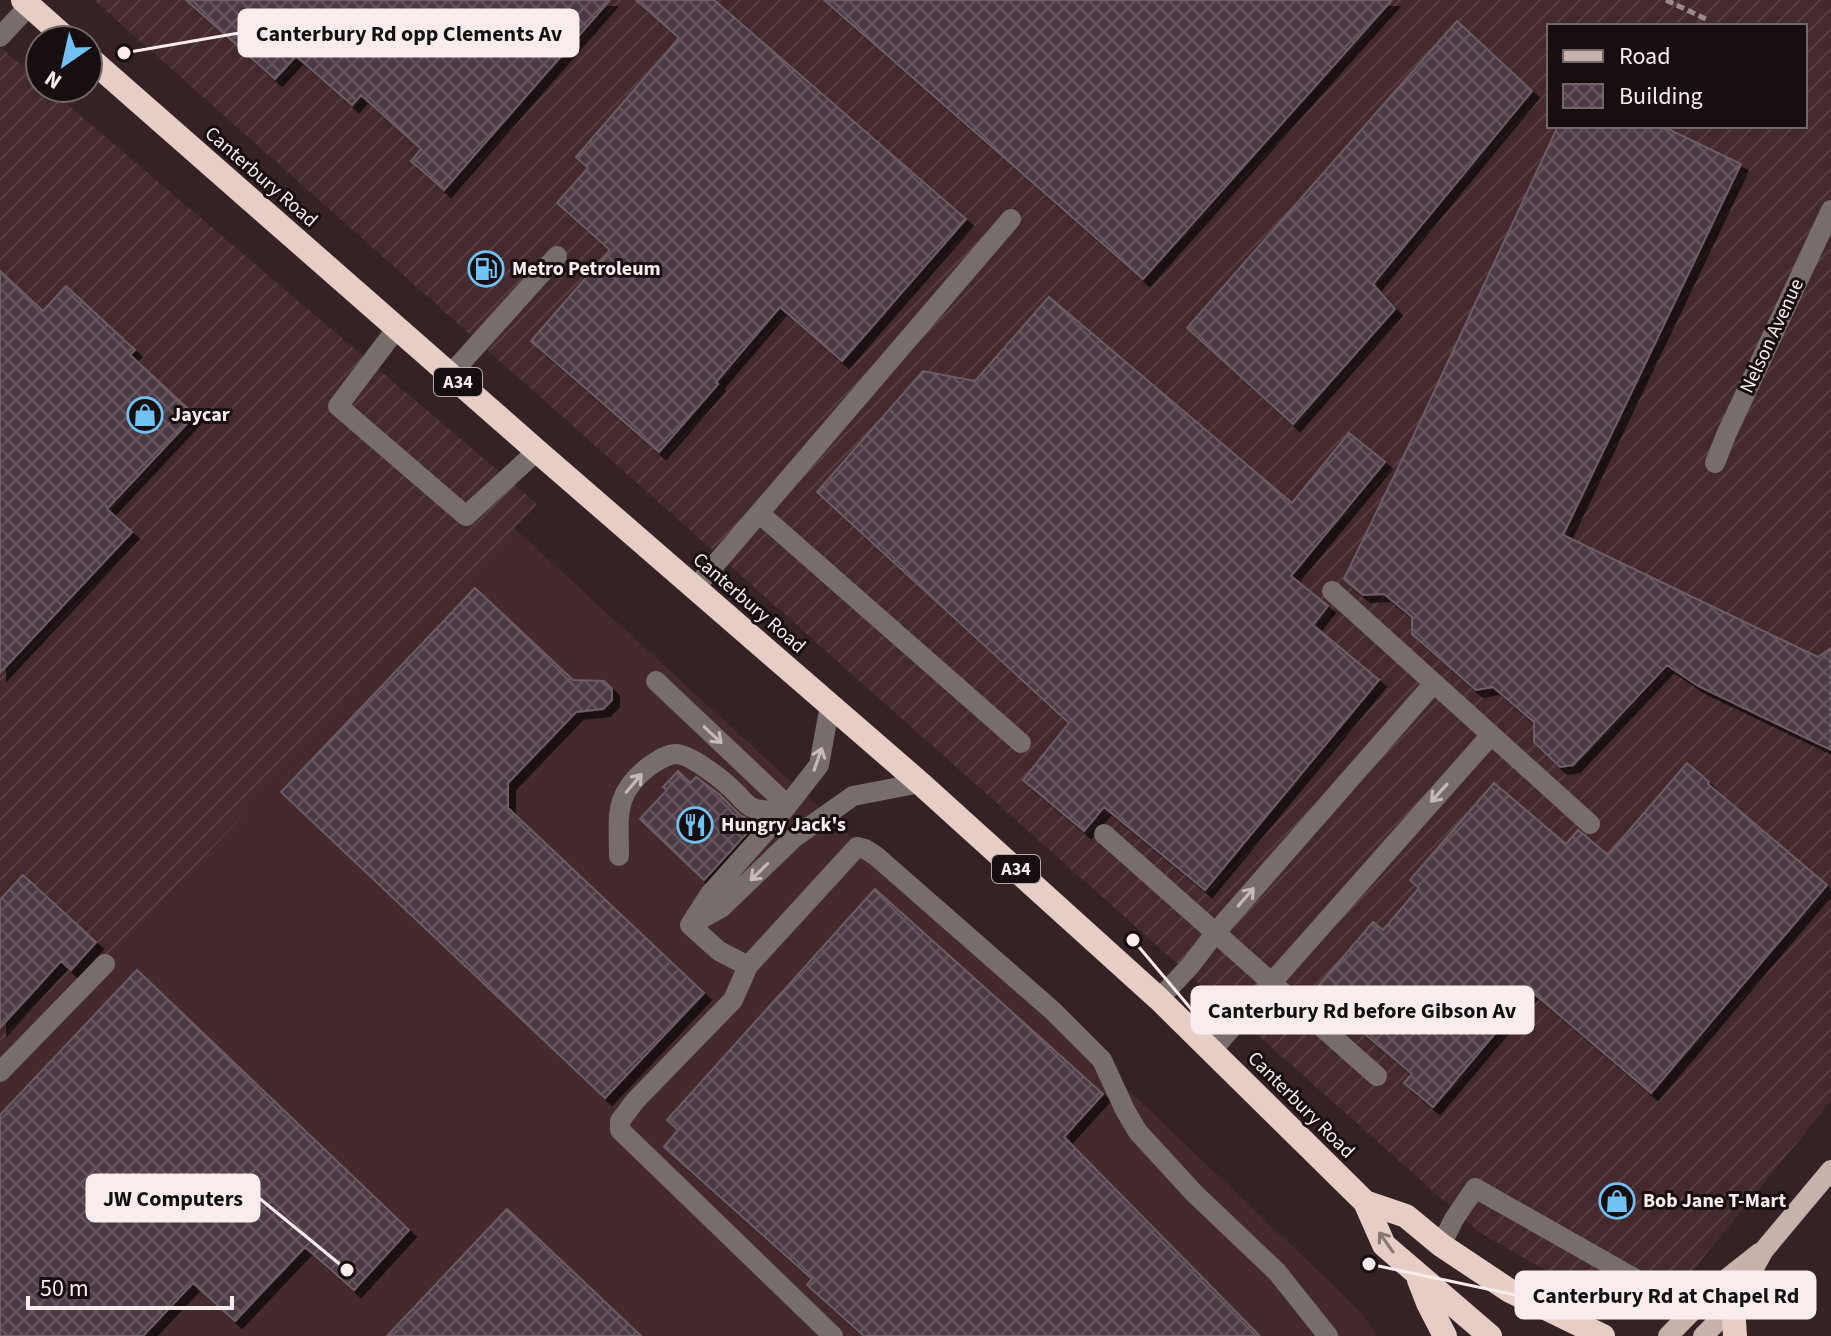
<svg xmlns="http://www.w3.org/2000/svg" width="1831" height="1336" font-family="'Source Sans 3',sans-serif">
<defs>
<pattern id="industrial-furrows" width="10" height="10" patternUnits="userSpaceOnUse" patternTransform="scale(2)"><rect width="10" height="10" fill="#44292d"/><path d="M-1 1l2-2M0 10L10 0M9 11l2-2" fill="none" stroke="#573e42"/></pattern>
<pattern id="building-cross-hatch" width="8" height="8" patternUnits="userSpaceOnUse" patternTransform="scale(2)"><rect width="8" height="8" fill="#4c3a44"/><path d="M0 0l8 8M0 8l8-8" fill="none" stroke="#67575f"/></pattern>
<filter id="shadow"><feDropShadow dx="7" dy="7" stdDeviation="0" flood-color="#0009"/></filter>
</defs>
<rect width="100%" height="100%" fill="#352224"/>
<!-- built -->
<path fill="#44292d" d="M514,528L1137,1098L1358,1309L1378,1336H0V1083L192,870Z"/>
<!-- industrial -->
<path fill="url(#industrial-furrows)" fill-rule="evenodd" d="M94,0H1831V1101L1676,1291L1627,1310L1555,1276L1479,1232ZM1549,26H1805V126H1549Z
M0,47L40,81V88H48L537,504L192,870L0,1083Z"/>
<!-- building -->
<path fill="url(#building-cross-hatch)" stroke="#6f5b65" stroke-width="2" filter="url(#shadow)" d="M186,0H610L444,190L411,161L421,149L361,95L352,105L296,56L275,79Z
M636,0H714L966,219L842,361L780,307L716,382L718,384L659,452L531,341L610,250L557,203L588,168L576,157L679,38Z
M824,0H1392L1143,279Z
M1457,21L1532,91L1373,284L1395,309L1293,424L1187,328Z
M1558,126H1662L1741,164L1563,535L1818,657L1831,648V750L1698,686L1667,665L1573,765L1560,767L1534,742V722L1493,687L1476,690L1412,634V617L1384,594L1363,595L1344,579L1413,437Z
M0,271L43,311L66,286L135,350L130,355L195,415L107,509L132,532L0,673Z
M1049,297L1292,503L1349,433L1385,462L1291,576L1328,606L1313,625L1379,680L1205,890L1104,807L1084,831L1023,780L1069,723L817,492L923,371L975,381Z
M475,588L573,680L604,681L612,689V700L603,709L576,712L508,783V808L704,993L605,1098L281,792Z
M1687,763L1709,782L1708,784L1827,885L1651,1093L1531,991L1433,1107L1404,1083L1412,1074L1314,991L1373,922L1383,930L1419,888L1410,880L1494,783L1566,844L1578,830L1608,855Z
M678,771L690,783L696,777L699,779L720,795L740,815L756,823L704,880L640,819L667,790L663,787Z
M23,875L96,942L71,970L61,961L0,1028V900Z
M875,889L1103,1094L1064,1137L1260,1336H864L807,1285L812,1279L664,1147L678,1130L667,1120Z
M137,970L409,1230L354,1290L305,1247L235,1321L193,1283L143,1336H0V1115Z
M507,1209L641,1336H387Z"/>
<g fill="none" stroke-linecap="round" stroke-linejoin="round">
<!-- path -->
<path stroke="#9b8b8c" stroke-width="5" stroke-dasharray="8 4" stroke-linecap="butt" d="M1666,0L1708,20"/>
<!-- minor -->
<path stroke="#776d6a" stroke-width="20" d="M0,37L29,6
M397,328L338,406L466,516L537,451
M450,375L557,256
M1715,463L1726,435L1831,210
M759,513L1021,743
M695,588L1011,219
M1332,591L1590,824
M656,681L786,804
M1104,834L1377,1076
M619,856C619,816 613,795 648,767C656,762 666,754 676,754C690,754 723,780 733,790C739,795 744,803 751,807C760,812 772,810 782,811
M690,925L719,951L748,966L857,847L865,849L876,856L1053,1011L1102,1060L1125,1110L1138,1132L1194,1193L1277,1272L1328,1336
M690,925L721,908L795,837L853,796L920,783
M690,925L710,894L776,820L819,765L830,705
M748,966L733,1000L635,1101L620,1121V1130L833,1336
M1159,999L1190,966L1216,932L1434,683
M1212,1050L1491,735
M0,1072L105,964
M1441,1245L1454,1219L1475,1188L1641,1282L1699,1305"/>
<!-- major -->
<path stroke="#c6b1ab" stroke-width="20" d="M1668,1336L1716,1287L1759,1253
M1703,1336L1733,1306L1764,1250L1831,1170"/>
<!-- highway -->
<path stroke="#e6cdc5" stroke-width="24" d="M23,0L68,40
M88,57L537,451L920,783L1159,999L1365,1202L1384,1245L1490,1336
M1365,1202L1406,1216L1441,1245L1510,1291L1603,1336
M1419,1280L1428,1303L1445,1336
M1733,1306L1735,1336"/>
</g>
<!-- one-way arrows -->
<defs><path id="oneway-shaft" d="M-6 0H5M1.5-3L5.5 0L1.5 3" fill="none" stroke-width="1.6" stroke-linecap="round" stroke-linejoin="round" transform="scale(2)"/></defs>
<g stroke="#c6b9b9">
<use href="#oneway-shaft" transform="translate(713 735) rotate(43)"/>
<use href="#oneway-shaft" transform="translate(818 759) rotate(-71)"/>
<use href="#oneway-shaft" transform="translate(634 783) rotate(-50)"/>
<use href="#oneway-shaft" transform="translate(1439 793) rotate(132)"/>
<use href="#oneway-shaft" transform="translate(759 872) rotate(136)"/>
<use href="#oneway-shaft" transform="translate(1246 897) rotate(-49)"/>
</g>
<use stroke="#897773" href="#oneway-shaft" transform="translate(1386 1242) rotate(-125)"/>
<!-- icons -->
<defs>
<symbol id="fuel-ring" viewBox="-11 -11 22 22"><circle r="9.5" fill="#170e0f" stroke="#71c1f5" stroke-width="1.5"/><path d="M-5.5-6h7V0h2V4h1.3V-2.5L3-4.5l.8-.8L6-3V5H2.5V1h-1V6h-7ZM-4.2-4.7v3.2H.2V-4.7Z" fill="#71c1f5"/></symbol>
<symbol id="shop-ring" viewBox="-11 -11 22 22"><circle r="9.5" fill="#170e0f" stroke="#71c1f5" stroke-width="1.5"/><path d="M-5-2.5h2.3a2.7 3.5 0 0 1 5.4 0H5L5.5 6h-11ZM-1.5-2.5h3a1.5 2.3 0 0 0-3 0Z" fill="#71c1f5"/></symbol>
<symbol id="restaurant-ring" viewBox="-11 -11 22 22"><circle r="9.5" fill="#170e0f" stroke="#71c1f5" stroke-width="1.5"/><path d="M-5-6h1v4h1v-4h1v4h1v-4h1v5L-1.5 .5V6h-2V.5L-5-1ZM5-6V6H3V1.5H1.5Q1.5-4 5-6Z" fill="#71c1f5"/></symbol>
</defs>
<g fill-rule="evenodd">
<use href="#fuel-ring" x="466" y="249" width="40" height="40"/>
<use href="#shop-ring" x="125" y="395" width="40" height="40"/>
<use href="#restaurant-ring" x="675" y="805" width="40" height="40"/>
<use href="#shop-ring" x="1597" y="1181" width="40" height="40"/>
</g>
<g text-anchor="middle" dominant-baseline="central" stroke-width="6" stroke-linejoin="round" paint-order="stroke">
<!-- shield labels -->
<g fill="#170e0f" stroke="#b6a9aa" stroke-width="2">
<rect x="434" y="368" width="48" height="28" rx="6"/>
<rect x="992" y="855" width="48" height="28" rx="6"/>
</g>
<g font-size="18" font-weight="bold" fill="#faeced">
<text x="458" y="382">A34</text>
<text x="1016" y="869">A34</text>
</g>
<!-- street labels -->
<g font-size="20" fill="#faeced" stroke="#170e0f">
<text transform="translate(261 177) rotate(41)">Canterbury Road</text>
<text transform="translate(1772 336) rotate(-65)">Nelson Avenue</text>
<text transform="translate(749 603) rotate(41)">Canterbury Road</text>
<text transform="translate(1301 1105) rotate(45)">Canterbury Road</text>
</g>
<!-- poi labels -->
<g font-size="20" font-weight="bold" fill="#faeced" stroke="#170e0f" text-anchor="start">
<text x="512" y="269">Metro Petroleum</text>
<text x="171" y="415">Jaycar</text>
<text x="721" y="825">Hungry Jack's</text>
<text x="1643" y="1201">Bob Jane T-Mart</text>
</g>
</g>
<!-- callouts -->
<path fill="none" stroke="#faeced" stroke-width="3" d="M124 53L239 33M1133 940L1192 1010M347 1270L259 1198M1369 1264L1516 1295"/>
<g fill="#faeced" stroke="#170e0f" stroke-width="3">
<circle cx="124" cy="53" r="8"/>
<circle cx="1133" cy="940" r="8"/>
<circle cx="347" cy="1270" r="8"/>
<circle cx="1369" cy="1264" r="8"/>
</g>
<g fill="#faeced" stroke="#faeced" stroke-width="3">
<rect x="239" y="10" width="339" height="46" rx="8"/>
<rect x="1192" y="987" width="341" height="46" rx="8"/>
<rect x="87" y="1175" width="172" height="46" rx="8"/>
<rect x="1516" y="1272" width="299" height="46" rx="8"/>
</g>
<g font-size="22" text-anchor="middle" font-weight="bold" fill="#111">
<text x="409" y="41">Canterbury Rd opp Clements Av</text>
<text x="1362" y="1018">Canterbury Rd before Gibson Av</text>
<text x="173" y="1206">JW Computers</text>
<text x="1666" y="1303">Canterbury Rd at Chapel Rd</text>
</g>
<!-- legend -->
<rect x="1547" y="24" width="260" height="104" fill="#170e0f" stroke="#726768" stroke-width="2"/>
<rect x="1563" y="50" width="40" height="12" fill="#c6b1ab" stroke="#726768" stroke-width="2"/>
<text x="1619" y="64" font-size="24" fill="#faeced">Road</text>
<rect x="1563" y="84" width="40" height="24" fill="url(#building-cross-hatch)" stroke="#726768" stroke-width="2"/>
<text x="1619" y="104" font-size="24" fill="#faeced">Building</text>
<!-- north arrow -->
<g transform="translate(64 64) rotate(214)"><circle r="38" fill="#170e0f" stroke="#726768" stroke-width="2"/>
<path d="M0-6L14 30L0 20L-14 30Z" fill="#71c1f5"/>
<text y="-12" font-size="22" font-weight="bold" text-anchor="middle" fill="#faeced">N</text>
</g>
<!-- scale -->
<path d="M28 1296v12h204v-12" fill="none" stroke="#faeced" stroke-width="4"/>
<text x="40" y="1296" font-size="24" fill="#faeced" stroke="#170e0f" stroke-width="6" paint-order="stroke">50 m</text>
</svg>
